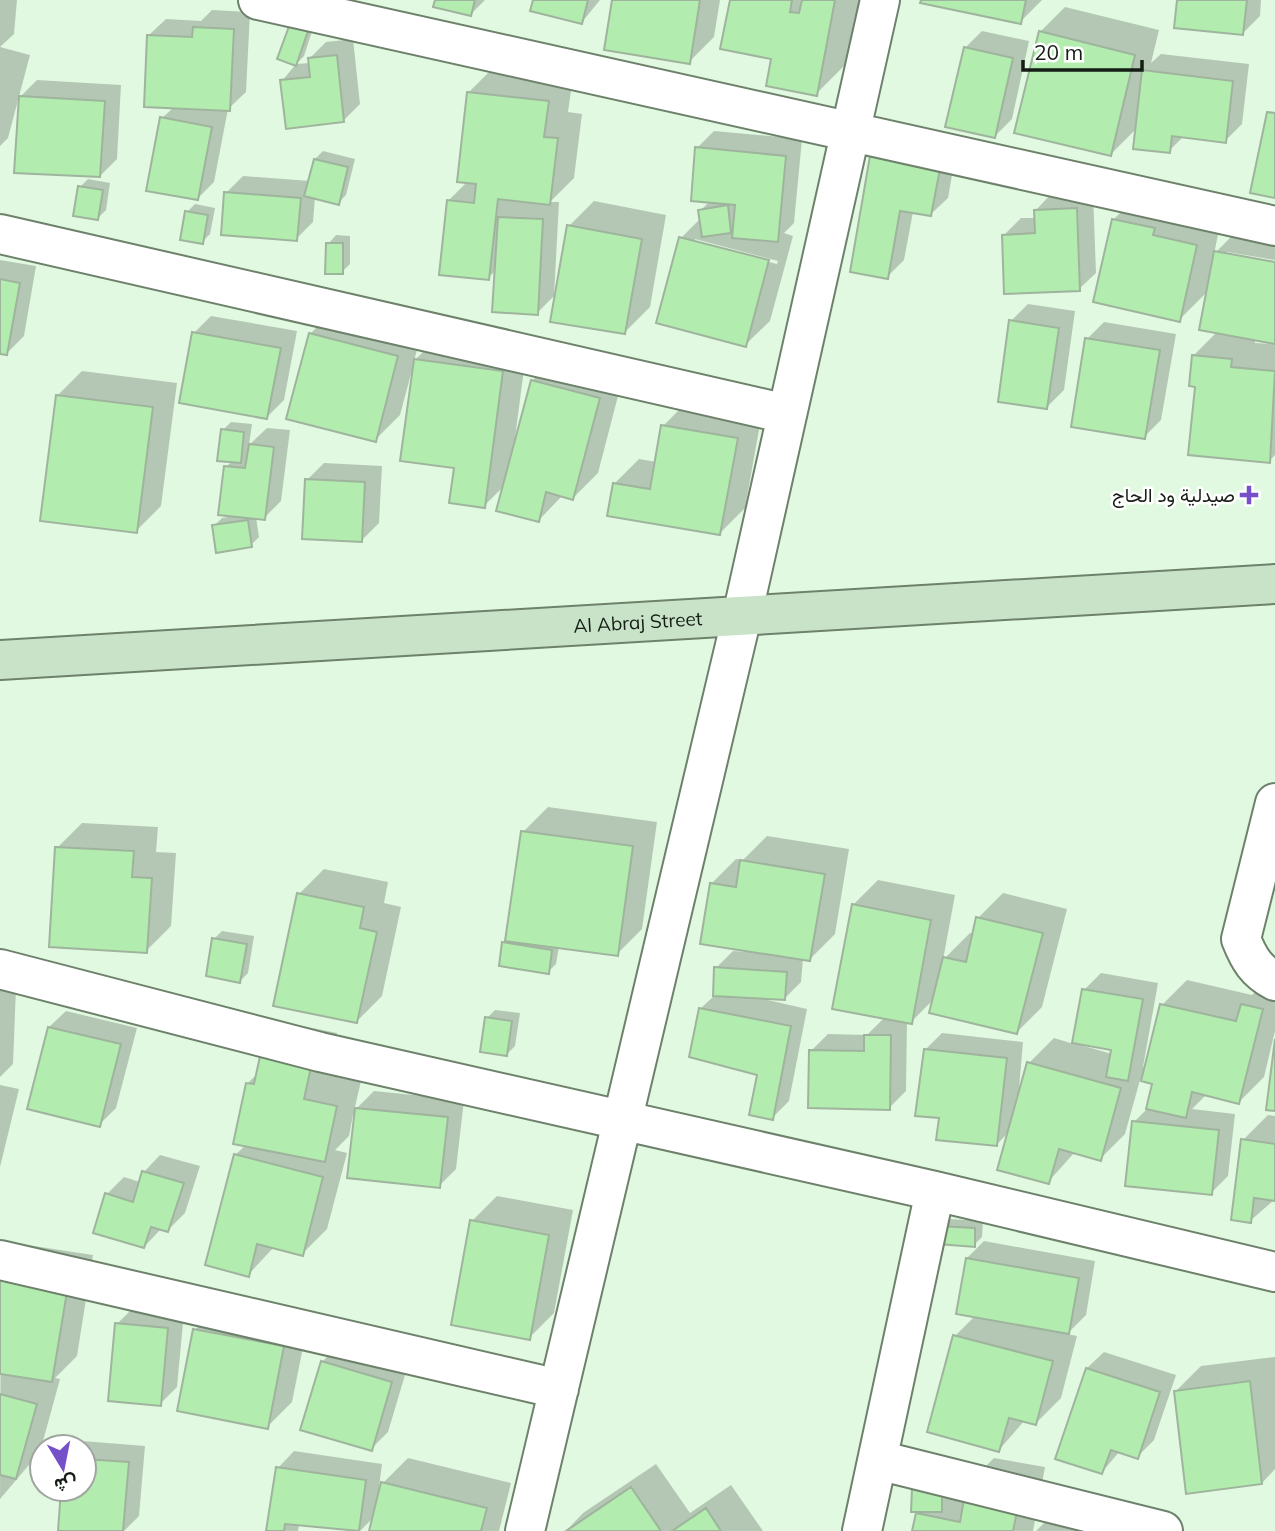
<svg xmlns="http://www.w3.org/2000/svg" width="1275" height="1531" font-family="Mulish,Vazirmatn,sans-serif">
<rect width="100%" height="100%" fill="#e2f9e1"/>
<!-- shadow -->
<path fill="#0003" fill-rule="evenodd" d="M0,0H17L14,34L0,47L30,55L8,138L0,146Z
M437,0H485L471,14Z
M535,0H600L582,22Z
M614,0H720L714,37L689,62Z
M732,0H860L848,62L816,94L773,58Z
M923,0H1042L1020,22Z
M1179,0H1261L1260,16L1243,33Z
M1065,7L1159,30L1151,63L1161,54L1249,64L1242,124L1225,141L1184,136L1169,151L1137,128L1111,154L1040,32Z
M212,10L250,12L246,92L228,109L214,182L197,199L162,118L174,107L149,35L166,19L201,21Z
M316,19L304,56L296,64L280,58Z
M982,31L1029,41L1012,119L995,136L965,48Z
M353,39L360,104L343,121L282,81L296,64L310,63L309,59L326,42Z
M493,68L573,77L568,112L582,114L574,178L550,202H559L554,296L537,313L496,270L488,278L448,201L468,181V93Z
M37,80L121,85L117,159L100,176L19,98Z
M714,131L802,139L794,223L784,233L793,236L770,321L745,345L681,238L701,218L700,211L710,201L697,148ZM695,239L778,261L777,264L695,243Z
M889,140L956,152L948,198L931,214L913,212L904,260L887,277L872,157Z
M323,151L355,159L346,195L338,203L315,197L313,222L296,239L226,193L243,176L310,181L315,159Z
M88,179L110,183L106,210L98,218L80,187Z
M1093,192L1096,273L1079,289L1004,235L1021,218H1036V210L1052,193Z
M1139,194L1221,220L1214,254L1233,235L1275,243V260L1227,252V255L1275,264V455L1269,461L1197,385L1193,356L1218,331L1208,291L1179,320L1095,301L1114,219ZM1255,338L1274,342L1273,344L1255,343Z
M594,201L666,215L650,307L625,332L569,226Z
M195,204L215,208L210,234L202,242L187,212Z
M336,235L350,236V264L342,272L328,244Z
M0,260L36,266L24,336L7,353L0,352Z
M1028,304L1075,311L1064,390L1047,407L1011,321Z
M335,309L422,331L414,361L440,335L527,346L515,438L532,381L557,356L624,373L598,473L573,498L563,495L538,521L505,485L484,506L456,466L411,374L400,415L375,440L310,334Z
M211,316L297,331L284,400L267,417L194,333Z
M1104,322L1176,334L1161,420L1144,437L1087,339Z
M82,371L177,383L161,506L136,531L57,396Z
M688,401L762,413L745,508L720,533L614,484L639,459L657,462L663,426Z
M231,422L252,424L249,445L267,428L290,430L281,501L264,518L256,517L259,537L251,545L214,526L222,518L233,516L226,467L232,461L223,430Z
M324,463L382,466L379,523L362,540L307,480Z
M548,807L657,822L642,929L617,954L559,946L556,964L548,972L504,943L507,940L523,832Z
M82,823L158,827L156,852L176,853L171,926L146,951L57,848Z
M767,836L849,849L835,934L810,959L803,958L801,982L784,999L754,997L807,1009L789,1101L772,1118L759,1074L700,1009L715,995L716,968L733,951L747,952L748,949L711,884L736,859L743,860Z
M324,869L388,882L384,903L401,907L382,996L357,1021L299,894Z
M878,880L955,895L943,960L970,933L974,934L978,918L1003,893L1067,909L1042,1007L1017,1032L934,999L911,1022H907L906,1091L889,1108L811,1051L828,1034L867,1035L885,1017L853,905Z
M222,931L254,936L248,973L240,981L214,939Z
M0,963H17L13,1064L0,1077Z
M1101,973L1158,983L1143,1067L1146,1068L1162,1005L1187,980L1252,995L1267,980L1275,981V1031L1264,1077L1239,1102L1207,1094L1192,1109L1235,1114L1228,1176L1211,1193L1134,1122L1148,1108L1154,1083L1140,1080L1125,1134L1100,1159L1075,1152L1048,1182L1010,1131L996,1145L940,1117L925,1050L942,1033L1023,1042L1018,1100L1029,1063L1054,1038L1074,1044L1084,990ZM1084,1044L1113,1048L1112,1054L1084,1046Z
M495,1010L520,1013L515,1046L507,1054L487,1018Z
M66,1011L137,1028L116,1108L99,1125L49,1027Z
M288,1023L337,1033L328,1075L361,1081L354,1111L374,1091L464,1100L456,1169L439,1186L353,1115L349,1136L335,1150L347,1153L327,1229L302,1254L274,1247L248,1275L235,1155L246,1145L247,1084L258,1073L263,1048Z
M0,1085L19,1089L0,1167Z
M1268,1115L1275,1116V1199L1250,1221L1243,1140Z
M160,1155L200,1166L185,1213L168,1230H160L144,1247L107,1194L124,1177L140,1182L144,1172Z
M497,1196L573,1210L554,1313L529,1338L472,1221Z
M949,1219L983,1221L982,1237L974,1245L940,1243Z
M1,1241L93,1255L77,1356L55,1378L60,1379L40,1452L0,1499Z
M984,1241L1095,1261L1086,1315L1067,1334L1077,1336L1061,1398L1036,1423L1025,1420L999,1450L955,1336L975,1316L967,1258Z
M220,1305L308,1322L292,1402L267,1427L195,1330Z
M134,1307L184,1312L177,1387L160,1404L117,1324Z
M339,1345L408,1365L388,1432L371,1449L322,1362Z
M1104,1352L1176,1375L1154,1440L1137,1457L1120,1451L1102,1472L1087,1368Z
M1275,1357V1469L1262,1483L1176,1391L1201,1366Z
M82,1441L145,1446L139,1516L124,1531H93L63,1489H84V1447H76Z
M294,1451L382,1464L379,1487L408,1458L511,1483L499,1531H371L375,1516L360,1531L299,1524L298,1531H268L278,1468Z
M994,1458L1045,1467L1033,1531H914L921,1510L914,1489L969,1483Z
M656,1464L690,1513L731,1485L763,1531H566L583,1513Z
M1046,1521L1135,1531H1036Z"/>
<!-- building -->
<path fill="#b2ecaf" stroke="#9fb49d" stroke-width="2" d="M435,0H475L471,16L433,7Z
M533,0H588L582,24L530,11Z
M612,0H700L690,64L604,50Z
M730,0H792L790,12L799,13L802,0H835L817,96L766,86L771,59L720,49Z
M921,0H1026L1021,24L920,3Z
M1177,0H1247L1243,35L1174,28Z
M291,21L309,28L296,66L277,59Z
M193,27L234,29L230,111L144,107L147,35L192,37Z
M1039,31L1135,55L1111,156L1014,133Z
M964,47L1013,58L995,138L945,127Z
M337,55L344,122L286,129L280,80L310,77L308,58Z
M1142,70L1233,81L1226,143L1172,136L1170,153L1133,149Z
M467,92L549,101L544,137L558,138L550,205L498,199L489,280L439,275L447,200L474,203L476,184L457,182Z
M19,96L105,101L100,177L14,173Z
M1267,112L1275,113V198L1250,193Z
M160,117L212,127L198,200L146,191Z
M695,147L786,156L778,242L732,238L735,205L691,201Z
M870,156L940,169L931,216L900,211L888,279L850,272Z
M314,159L348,167L339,205L304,196Z
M78,186L103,190L98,220L73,216Z
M224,192L301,198L297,241L221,235Z
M728,205L731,233L702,237L698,210Z
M1077,208L1080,291L1004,294L1002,235L1035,233L1034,210Z
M185,211L208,215L203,244L180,240Z
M498,217L543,219L538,315L492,312Z
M1112,219L1155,228L1153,235L1197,245L1180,322L1093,302Z
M567,225L642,239L625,334L550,322Z
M679,237L769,260L746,347L656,323Z
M326,243H343V274H325Z
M1214,251L1275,262V344L1199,330Z
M0,279L20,283L7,355L0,354Z
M1009,320L1059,328L1047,409L998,402Z
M192,332L281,348L267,419L179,403Z
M309,333L398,356L376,442L286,419Z
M1085,338L1160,350L1145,439L1071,427Z
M1192,355L1232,359L1231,367L1275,371L1270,463L1188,455L1195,387L1189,386Z
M414,359L503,371L485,508L449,503L454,468L400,461Z
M531,380L600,398L573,500L546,492L539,522L496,511Z
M56,395L153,407L137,533L40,521Z
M661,425L738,438L720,535L607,516L613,483L650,489Z
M221,429L244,432L241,463L217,461Z
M249,444L274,447L265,520L218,515L224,466L245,468Z
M305,479L365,482L362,542L302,539Z
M248,520L252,547L216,553L212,525Z
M521,831L633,846L618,956L505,941Z
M55,847L134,851L132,877L152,878L147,953L49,947Z
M740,860L825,874L810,961L700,944L710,883L736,887Z
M297,893L364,907L360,928L377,932L357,1023L273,1006Z
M852,904L931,920L912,1024L832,1009Z
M976,917L1043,933L1017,1034L929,1013L943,957L966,962Z
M212,938L247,944L240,983L206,976Z
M502,942L552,950L549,974L499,966Z
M714,967L787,972L785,1000L713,996Z
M1082,989L1143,999L1128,1081L1106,1077L1111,1050L1072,1043Z
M1160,1004L1236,1021L1241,1004L1263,1009L1239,1104L1192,1092L1186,1118L1146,1109L1152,1084L1141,1081Z
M699,1008L791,1026L773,1120L749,1115L757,1075L689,1057Z
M485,1017L512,1021L507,1056L480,1052Z
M48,1027L121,1044L100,1127L27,1109Z
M864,1035H891L890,1110L808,1108L809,1050L864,1051Z
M1275,1039V1111L1266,1110Z
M262,1047L313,1058L304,1099L337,1106L325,1162L233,1144L246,1083L254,1084Z
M924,1049L1007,1058L997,1146L936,1140L939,1118L915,1116Z
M1027,1062L1121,1088L1101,1161L1059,1149L1049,1184L997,1170Z
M355,1108L448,1117L440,1188L347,1178Z
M1132,1121L1219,1130L1212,1195L1125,1186Z
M1241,1139L1275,1144V1201L1254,1198L1251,1223L1231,1220Z
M234,1154L323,1177L303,1256L257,1244L249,1277L205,1265Z
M142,1171L184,1183L168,1232L151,1227L144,1248L93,1233L105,1193L133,1202Z
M470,1220L549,1235L530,1340L451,1325Z
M939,1226L975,1228V1247L938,1244Z
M966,1258L1079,1278L1069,1334L956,1314Z
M0,1269L69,1280L52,1382L0,1374Z
M115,1323L168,1328L161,1406L108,1401Z
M193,1329L284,1346L268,1429L177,1411Z
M953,1335L1053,1361L1036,1425L1009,1418L999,1452L927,1432Z
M321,1361L392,1382L372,1451L300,1430Z
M1086,1368L1160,1392L1138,1459L1111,1450L1102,1474L1055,1459Z
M1250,1381L1262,1484L1186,1494L1174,1391Z
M0,1394L37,1404L16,1479L0,1475Z
M84,1459L129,1462L123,1531H58L61,1489H84Z
M276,1467L366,1480L359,1531L285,1524L284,1531H266Z
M381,1482L487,1508L481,1531H369Z
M967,1482L1021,1492L1013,1531H912L916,1513L960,1522Z
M631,1487L661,1531H566Z
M912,1488L942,1489V1512H911Z
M706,1508L721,1531H672Z"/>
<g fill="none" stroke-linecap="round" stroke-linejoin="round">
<defs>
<path id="street" d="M258,0L1275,226
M0,234L787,414
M1275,803L1241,939C1249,959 1256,971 1275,981
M0,969L320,1052L935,1191L1275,1272
M0,1260L559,1389
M878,1460L1163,1531
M525,1531L742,616L880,0
M862,1531L935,1191"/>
<g id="secondary">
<path id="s1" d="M0,660L1275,584"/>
</g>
</defs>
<!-- street casing -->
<use href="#street" stroke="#6d816b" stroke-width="42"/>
<!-- secondary casing -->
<use href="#secondary" stroke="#6d816b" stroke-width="42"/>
<!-- street -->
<use href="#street" stroke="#fff" stroke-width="38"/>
<!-- secondary -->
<use href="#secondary" stroke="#c9e3c9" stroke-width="38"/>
</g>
<!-- markers -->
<path fill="#7550c9" stroke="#fff" stroke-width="2.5" d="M1245.5 484.5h7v7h7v7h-7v7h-7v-7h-7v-7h7z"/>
<g text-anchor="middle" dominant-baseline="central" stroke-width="5" stroke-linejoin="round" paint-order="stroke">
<!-- poi labels -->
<g font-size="19" fill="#151d15" stroke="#fff" text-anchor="end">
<text x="1235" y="495">صيدلية ود الحاج</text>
</g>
<!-- street labels -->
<g font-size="19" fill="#151d15" stroke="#fff">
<text stroke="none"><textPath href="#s1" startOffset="639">Al Abraj Street</textPath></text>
</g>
</g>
<!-- north arrow -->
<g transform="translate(63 1468) rotate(170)"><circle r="33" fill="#ffffff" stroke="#a1a5a1" stroke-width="2"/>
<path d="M0-5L12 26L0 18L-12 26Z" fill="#7550c9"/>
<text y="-10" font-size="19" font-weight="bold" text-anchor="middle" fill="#151d15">ش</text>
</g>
<!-- scale -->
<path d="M1023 60v10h119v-10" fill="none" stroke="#151d15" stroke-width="3.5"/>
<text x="1034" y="60" font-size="21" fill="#151d15" stroke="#ffffff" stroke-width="5" paint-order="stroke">20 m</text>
</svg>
